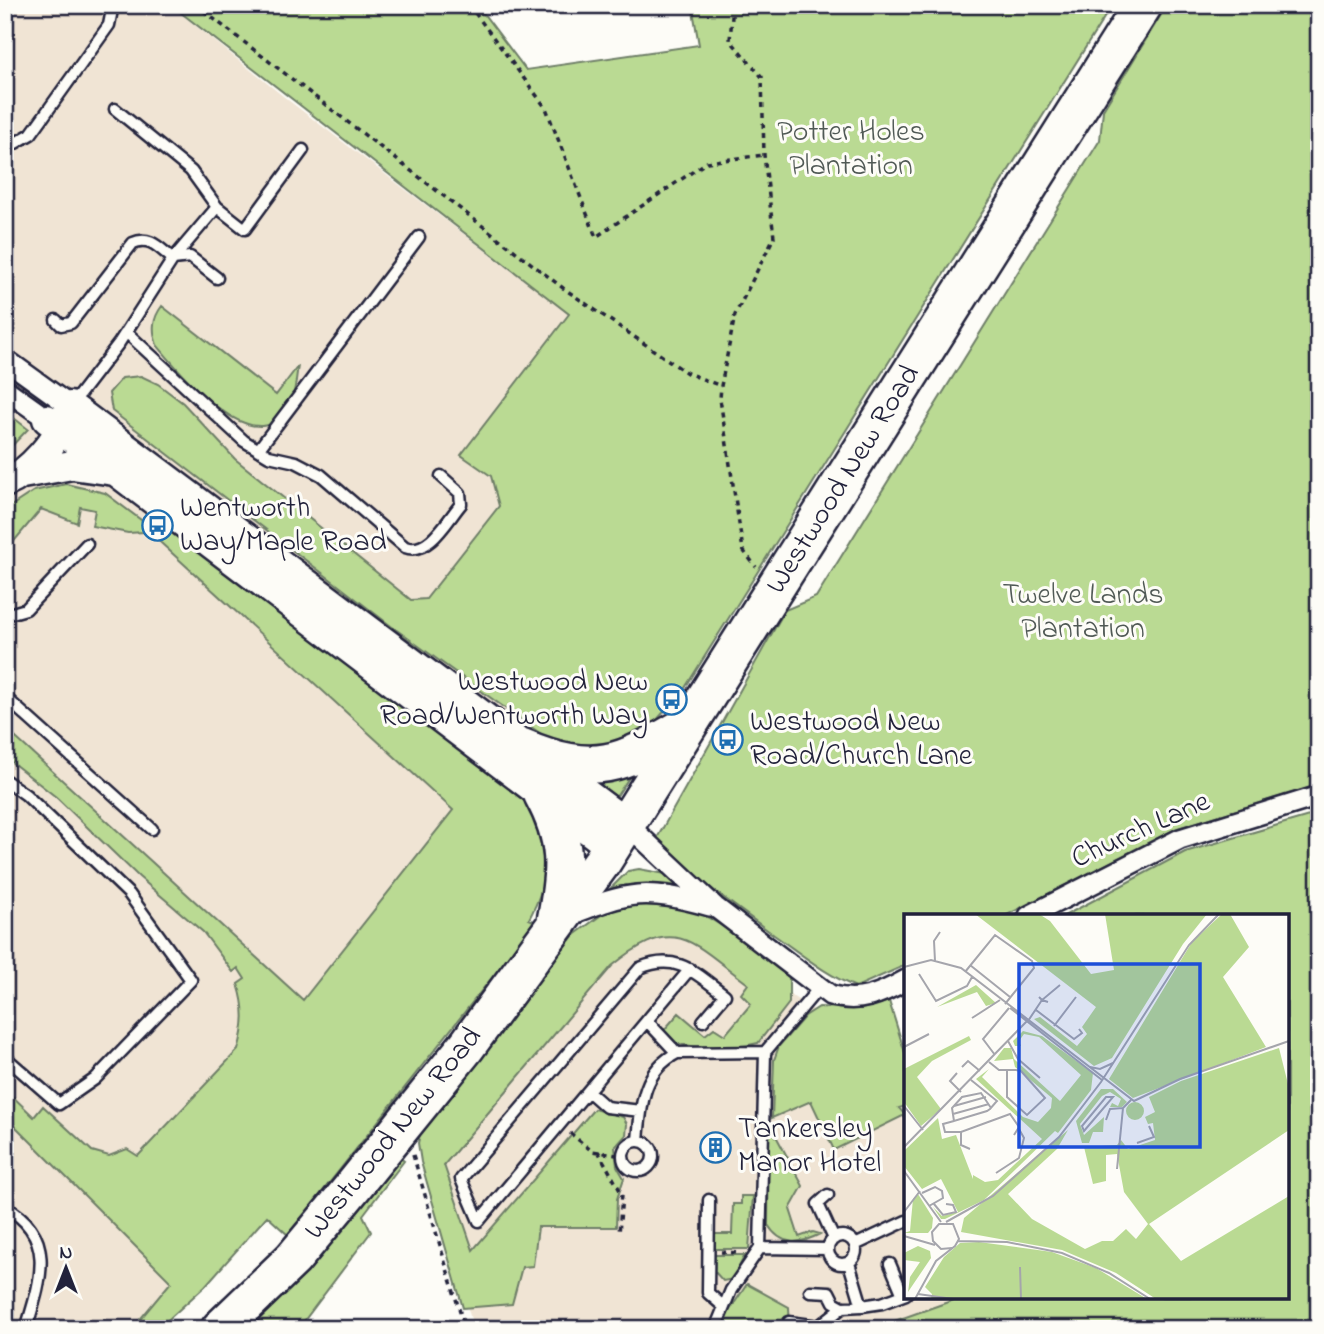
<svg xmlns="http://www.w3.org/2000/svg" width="1324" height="1334" font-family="'Indie Flower',sans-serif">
<rect width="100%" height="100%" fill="#fdfcf7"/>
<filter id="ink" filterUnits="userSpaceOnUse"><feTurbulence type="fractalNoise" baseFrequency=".0143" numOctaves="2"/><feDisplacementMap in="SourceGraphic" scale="14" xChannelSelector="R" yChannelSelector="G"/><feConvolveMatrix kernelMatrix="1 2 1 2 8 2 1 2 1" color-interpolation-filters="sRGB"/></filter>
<g filter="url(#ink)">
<!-- built -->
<path fill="#f0e4d4" d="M5,5H170L288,100L680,399L520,681L474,807L321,977L126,1235L171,1282L132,1329H5Z
M679,924L820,1014L906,1056V1297H962L872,1329H790L789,1306L722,1322L605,1329H474L418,1143L594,963Z"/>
<!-- green -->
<path fill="#bada93" stroke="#6e7e67" stroke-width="2" d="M171,5H477L526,70L699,45L692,5H1112L685,688L648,730L608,749L552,742L391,626L112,411L109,393L122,378L141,376L158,384L183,403L235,459L411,600L426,599L499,506L491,476L461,455L569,314Z
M1167,5H1319V785L1178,828L1005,916H906V965L856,987C826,975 801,954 774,935C734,905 691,876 656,840L785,610L816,597L1100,140L1103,110Z
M162,306L276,395L298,366C296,376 296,389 292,398C263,474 182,375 157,345C152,331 152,319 162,306Z
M5,411L28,429L5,453Z
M66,484L105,493L149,526L144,532L128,533L92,526L95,510L80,507L77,523L41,509L5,552V510L34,491Z
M166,525L543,795L532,817C553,853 548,883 529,919L536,922L288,1235L267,1216L205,1286L158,1329H132L171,1282L5,1116V1089L34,1117L43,1106L92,1151L109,1156L127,1149L138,1156L238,1050C245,1026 246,1008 238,984L245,979L238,968L233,972L203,932L139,877L56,797L5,757V728L303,1000L453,810L150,533Z
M642,758L614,800L575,771Z
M1319,813V1329H872L962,1297H1287V916H1064L1185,852Z
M639,869L671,875L689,888C662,882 638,882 611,888L628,871Z
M631,904C650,904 672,903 690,909C715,917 769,959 789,977V1003L758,1043C731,1050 697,1049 670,1042L664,1030L679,1013L705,1035L714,1028L725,1035L751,1004L741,994L748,984C691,942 676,913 612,966L444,1165L473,1250L594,1109L623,1117L627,1124L626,1135L615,1147L617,1166L624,1178L617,1199L616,1227H538L533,1266L522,1267L512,1304L463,1308L421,1162L418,1143L421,1130L574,935L604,913Z
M889,1001L906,1056V1106L899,1108L905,1115L834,1150L811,1101L772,1118L774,1060L779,1046L805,1016L819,1007L862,1009Z
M769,1123L803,1186L790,1209L799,1237L813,1232L820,1234C799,1245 781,1246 768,1225Z
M399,1157L404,1161L363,1215L371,1232L298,1329H242Z
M741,1196H753L749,1249H713V1234H732L733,1204H741Z
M714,1255H745L733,1279L723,1281L714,1271Z
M747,1284L789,1307L790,1329H605L722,1322Z"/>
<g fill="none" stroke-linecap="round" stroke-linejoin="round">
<defs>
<path id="lane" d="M115,109L191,171L217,207
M5,149L31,134L109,25L113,5
M173,259L217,207L245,229L303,150
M173,259L190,257L217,278
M56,320L61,325L71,323L133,243C150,235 160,249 173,259L119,343L73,403
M126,332L244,441L269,456L296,462L321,475L405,547C429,556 448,519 461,504L460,493L441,476
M258,450L419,237
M5,615L26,609L87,544
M5,697L152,829
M5,780L26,795L129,894L191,980L95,1079L59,1104L5,1057
M690,969L479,1221L461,1179L640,968C678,952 696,974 725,995L703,1021
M647,1021L677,1053
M588,1091L606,1107L641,1111
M623 1156a15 15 0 1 1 30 0a15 15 0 1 1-30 0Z
M638,1141C641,1106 642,1071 677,1053L765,1052
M828,1195L818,1204L834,1239
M709,1200L708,1293L723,1306
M5,1207C58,1235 40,1283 26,1329
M828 1250a14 14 0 1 1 28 0a14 14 0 1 1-28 0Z
M855,1245L906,1221
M760,1248L828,1249
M890,1264L903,1295
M810,1291L829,1292L834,1302L843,1307
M862,1306L882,1303L906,1294
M789,1322L819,1326L843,1307L862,1306L849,1263
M715,1329L731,1290L760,1248L765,1052L818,989"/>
<path id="street" d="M5,359L70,406
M5,389L47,419
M627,824L715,907L830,995C859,1004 881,994 906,980
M567,916C631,891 644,888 710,906
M1029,916L1180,839L1319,796"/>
<path id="secondary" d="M70,406L627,824
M47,419L612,848
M22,474L72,465L114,471
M5,483C30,473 58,440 67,415"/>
<path id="highway" d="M521,747C595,778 620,765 686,726
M543,795C568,841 566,870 556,921
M220,1329L293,1259L347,1194L466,1047L602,862L1143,5"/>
</defs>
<!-- lane casing -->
<use href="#lane" stroke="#22223b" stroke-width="15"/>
<!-- street casing -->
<use href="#street" stroke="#22223b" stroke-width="24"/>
<!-- secondary casing -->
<use href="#secondary" stroke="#22223b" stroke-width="33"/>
<!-- highway casing -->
<use href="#highway" stroke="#22223b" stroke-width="42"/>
<!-- path -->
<path stroke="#22223b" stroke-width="3.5" stroke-dasharray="5 5" stroke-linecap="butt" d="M196,5L563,288L687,373L721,386
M469,5L546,108L596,237L707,162L764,155
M733,5L730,40L762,77L764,155L774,237L735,315L721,386L720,399L743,550L756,567
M570,1133L592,1151L623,1156
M598,1151L622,1194L619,1234
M413,1155L465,1329
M721,1252L741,1253"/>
<!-- lane -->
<use href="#lane" stroke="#fdfcf7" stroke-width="10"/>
<!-- street -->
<use href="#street" stroke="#fdfcf7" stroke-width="19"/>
<!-- secondary -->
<use href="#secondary" stroke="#fdfcf7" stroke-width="28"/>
<!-- highway -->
<use href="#highway" stroke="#fdfcf7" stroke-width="37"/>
</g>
</g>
<!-- icons -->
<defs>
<symbol id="bus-ring" viewBox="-11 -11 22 22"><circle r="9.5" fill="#fdfcf7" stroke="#1f6fb2" stroke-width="1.5"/><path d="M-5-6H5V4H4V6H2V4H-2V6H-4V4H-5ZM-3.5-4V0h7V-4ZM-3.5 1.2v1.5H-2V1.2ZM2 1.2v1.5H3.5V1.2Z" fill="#1f6fb2"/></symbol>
<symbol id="building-ring" viewBox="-11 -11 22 22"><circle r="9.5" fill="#fdfcf7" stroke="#1f6fb2" stroke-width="1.5"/><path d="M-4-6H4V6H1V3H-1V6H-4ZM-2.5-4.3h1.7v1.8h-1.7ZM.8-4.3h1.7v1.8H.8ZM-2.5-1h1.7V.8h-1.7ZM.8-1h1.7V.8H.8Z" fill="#1f6fb2"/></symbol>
</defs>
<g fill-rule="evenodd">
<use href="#bus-ring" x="140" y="508" width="35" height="35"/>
<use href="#bus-ring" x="654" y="682" width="35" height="35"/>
<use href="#bus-ring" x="710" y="722" width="35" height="35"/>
<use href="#building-ring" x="698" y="1130" width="35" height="35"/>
</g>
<g text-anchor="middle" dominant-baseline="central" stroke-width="6" stroke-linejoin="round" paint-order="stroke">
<!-- park labels -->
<g font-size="30" fill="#505955" stroke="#fdfcf7">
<text x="851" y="133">Potter Holes<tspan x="851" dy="34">Plantation</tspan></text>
<text x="1083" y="596">Twelve Lands<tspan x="1083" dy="34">Plantation</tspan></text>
</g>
<!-- street labels -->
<g font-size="30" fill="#22223b" stroke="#fdfcf7">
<text transform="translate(844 480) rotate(-58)">Westwood New Road</text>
<text transform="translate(1141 831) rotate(-24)">Church Lane</text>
<text transform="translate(394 1134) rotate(-51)">Westwood New Road</text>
</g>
<!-- poi labels -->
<g font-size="30" fill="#22223b" stroke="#fdfcf7" text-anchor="start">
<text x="180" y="509">Wentworth<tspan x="180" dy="34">Way/Maple Road</tspan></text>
<text x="648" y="683" text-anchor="end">Westwood New<tspan x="648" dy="34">Road/Wentworth Way</tspan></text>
<text x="750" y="723">Westwood New<tspan x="750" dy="34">Road/Church Lane</tspan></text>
<text x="738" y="1130">Tankersley<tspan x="738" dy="34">Manor Hotel</tspan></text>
</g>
</g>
<!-- overview -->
<g transform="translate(904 914)">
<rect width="385" height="385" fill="#fdfcf7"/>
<path d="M71,0H135L146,7L187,60L210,56L201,0H303L279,30L208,144L190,152L130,105L136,103L173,132L183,120L178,113L192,93ZM318,0H326L345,33L319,63L362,133L229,184L205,165L288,28ZM72,71L92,89L82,92L73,78L33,93ZM119,117L138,122L189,159L187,176L154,219L151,217L80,286L41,305H37L29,293L38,302L54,298L37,265L18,275L0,252V237L34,204L38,225L52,221L69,265V261L81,268L94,266L138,225L72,165L85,155L78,163L119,203L134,208L147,194L148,184L111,153L109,145L90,147L100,134H107L110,145L156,187L177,161L135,123L120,120L115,127L117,132H111L109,127ZM65,122L67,126L28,147L13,163L37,195L17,212L0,188V155ZM375,134L385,174V216L245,310L277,347L385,282V385H252L212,359L158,336L57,318L60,304L164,216L153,235L104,280L128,305L181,335L198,327H209L222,315L232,325L244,310L220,278L213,240L202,241V267L189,270L180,233L213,231L217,226L224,235L251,226L249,209L244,210L241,203L251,198L245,183L277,167ZM197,175H209L223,188L218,193H206L208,189L214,192L217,185L206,178L198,182L176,210L180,221L200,203L199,218H189L185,229H178L172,207ZM222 197a9 9 0 1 1 18 0a9 9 0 1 1-18 0ZM14,280L29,304L28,314L24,319H0L6,317L9,285ZM75,328L148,338L192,354L243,385H27L28,380L21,373L40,343L56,329ZM14,332L26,337L27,344L4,378L6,363L16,348L0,346V339Z" fill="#bada93"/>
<path fill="none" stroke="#a5a5ac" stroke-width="2" d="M31,47L30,27L36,18M66,51L106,83M0,53L27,46L57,54L230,187L276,165L385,127M61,58L91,21L128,47L130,54L101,90M15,60L32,87L63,72L68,63M144,88L138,86L156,71M106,94L198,166M132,96L170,125L178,119L175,115M68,104L96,86M124,107L138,86L135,83M150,112L172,83M104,127L114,145L136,164M0,133L25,120M91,141L79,125L105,94M85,148L95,156H112L117,157L141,184L123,201L103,183V156M58,153L64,147L76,157M186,153L196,155L209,149M53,159L46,167L57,178M67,166L93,187L92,188L86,195L83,197L50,207L48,194L58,183L77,179L87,194M202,183H209L180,217L178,212ZM0,192L19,216M50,192L82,183M49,200L85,190M202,206L206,195L219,194M50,207L39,210L41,218H57L106,200L115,213L110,221M57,218V231L66,235M233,229L250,223L245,212M0,233L124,106M213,255L219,194L227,186M0,257L37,308M92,259L115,244L120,224L115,215M18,279L31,273L38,277L39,284L25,292M30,290L39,301L52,298L49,291L42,290M0,298L16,277M42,308L89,282L155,223L197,168L285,31L315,0M0,322L31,331M54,327L103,328L158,339L205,359L246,385M116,353L117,385M14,380L49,385M11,385L32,347L51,332L55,325L49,310H35L28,318L29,327L37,335L48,334"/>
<path fill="#1d4ed8" fill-opacity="0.15" stroke="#1d4ed8" stroke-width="3.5" d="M115,50H296V233H115Z"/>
<rect width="385" height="385" fill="none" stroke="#22223b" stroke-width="3.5"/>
</g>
<!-- margin -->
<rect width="1324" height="1334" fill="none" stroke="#fdfcf7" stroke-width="28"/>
<rect x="14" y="14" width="1296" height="1306" fill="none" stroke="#22223b" stroke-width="2.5" filter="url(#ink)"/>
<!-- north arrow -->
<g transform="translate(66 1268)" stroke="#fdfcf7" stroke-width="5" paint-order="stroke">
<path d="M0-5L12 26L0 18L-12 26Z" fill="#22223b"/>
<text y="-10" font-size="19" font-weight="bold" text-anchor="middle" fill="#22223b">N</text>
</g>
</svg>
